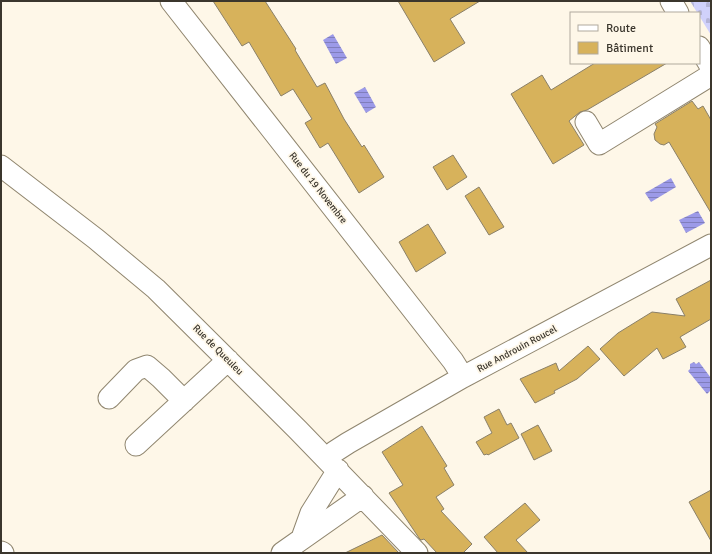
<svg xmlns="http://www.w3.org/2000/svg" width="712" height="554" font-family="Signika,sans-serif">
<defs>
<pattern id="cemetery-stones" width="16" height="16" patternUnits="userSpaceOnUse"><rect width="16" height="16" fill="#d0d1fb"/><path d="M2 7V4a2 2 0 0 1 4 0v3zM10 15v-3a2 2 0 0 1 4 0v3z" fill="#b4b4d7"/></pattern>
<pattern id="water-rules" width="6" height="5" patternUnits="userSpaceOnUse"><rect width="6" height="5" fill="#9c9ae8"/><path d="M0 2.5h6" fill="none" stroke="#807ebc"/></pattern>
</defs>
<rect width="100%" height="100%" fill="#fef7e8"/>
<!-- cemetery -->
<path fill="url(#cemetery-stones)" d="M690,1H711V35Z"/>
<!-- water -->
<path fill="url(#water-rules)" d="M333,34L347,58L336,64L323,40Z
M365,87L376,107L366,113L354,93Z
M671,178L676,187L651,202L645,193Z
M698,211L705,223L686,233L679,220Z
M694,362L696,364L699,362L711,378V390L707,394L688,371L690,369V364Z"/>
<!-- building -->
<path fill="#d7b25b" stroke="#8a8069" d="M213,1H265L296,49L295,50L317,87L325,83L344,119L362,147L364,145L384,177L359,193L328,143L320,148L305,123L312,119L293,89L281,96L249,42L242,46Z
M398,1H480L450,19L465,43L434,62Z
M595,63H667L587,110L580,112L569,121L584,145L553,164L511,94L542,75L551,90Z
M692,101L698,109L703,106L711,120V213L669,142L664,145L660,144L655,140L654,134L657,127L655,124Z
M453,155L467,177L447,190L433,167Z
M479,187L504,227L489,235L465,196Z
M428,224L446,253L416,272L399,242Z
M711,280V319L680,337L686,347L663,359L657,348L624,376L600,349L618,333L652,312L685,316L676,299Z
M588,346L600,359L577,379L554,391L555,393L535,403L520,379L556,363L559,371Z
M499,409L507,425L511,423L519,438L488,455L487,454L484,455L476,442L492,433L484,417Z
M538,425L552,451L534,460L521,434Z
M422,426L447,466L444,468L454,485L436,497L444,509L441,511L472,544L463,553H437L424,539L421,540L419,538L389,493L403,485L382,452Z
M711,490V541L689,502Z
M525,503L540,520L516,540L528,553H498L484,537Z
M382,535L399,553H345Z"/>
<g fill="none" stroke-linecap="round" stroke-linejoin="round">
<defs>
<path id="minor" d="M171,1L453,361L463,377
M671,1L678,13
M699,47L711,67
M586,122L599,144L711,75
M1,166L96,239L156,289L298,430L417,553
M109,398L136,370L147,366L161,378L184,401
M136,445L228,360
M328,460L334,452L348,443L463,377L711,245
M302,538L311,513L338,470
M1,552L3,553
M282,553L363,496"/>
</defs>
<!-- minor casing -->
<use href="#minor" stroke="#90866f" stroke-width="23"/>
<!-- minor -->
<use href="#minor" stroke="#fff" stroke-width="21"/>
</g>
<g text-anchor="middle" dominant-baseline="central" stroke-width="3.5" stroke-linejoin="round" paint-order="stroke">
<!-- street labels -->
<g font-size="10" fill="#3b362d" stroke="#fef7e8">
<text transform="translate(318 188) rotate(52)">Rue du 19 Novembre</text>
<text transform="translate(517 349) rotate(-28)">Rue Androuin Roucel</text>
<text transform="translate(218 350) rotate(45)">Rue de Queuleu</text>
</g>
</g>
<!-- border -->
<rect width="712" height="554" fill="none" stroke="#3b362d" stroke-width="4"/>
<!-- legend -->
<rect x="570" y="12" width="130" height="52" fill="#fef7e8" stroke="#b0aa9d"/>
<rect x="578" y="25" width="20" height="6" fill="#ffffff" stroke="#b0aa9d"/>
<text x="606" y="32" font-size="12" fill="#3b362d">Route</text>
<rect x="578" y="42" width="20" height="12" fill="#d7b25b" stroke="#b0aa9d"/>
<text x="606" y="52" font-size="12" fill="#3b362d">Bâtiment</text>
</svg>
